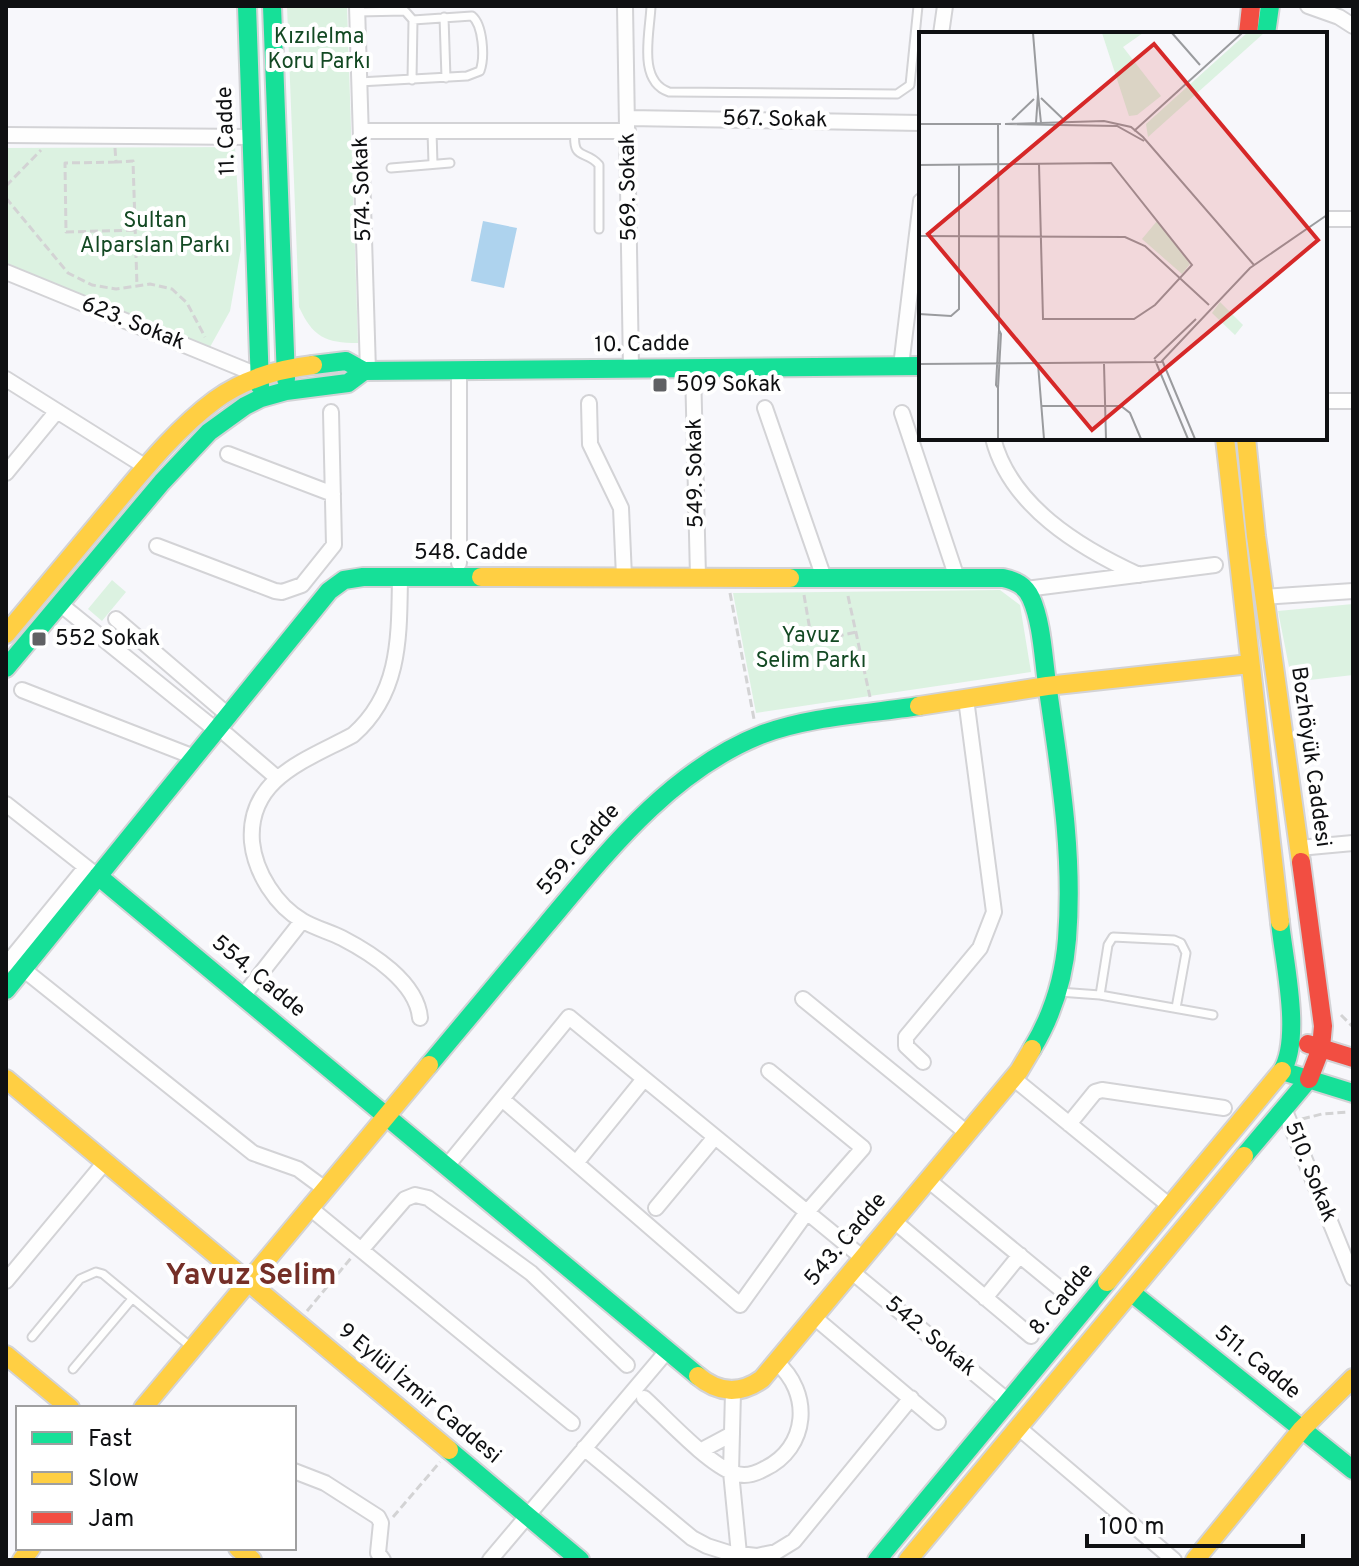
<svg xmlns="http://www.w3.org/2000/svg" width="1359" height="1566" font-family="Overpass,sans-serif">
<rect width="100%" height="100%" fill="#f7f7fb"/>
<!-- green -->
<path fill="#dcf2e1" d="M287,6H347L358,343C325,343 313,337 299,307Z
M235,147L241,249L230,311L210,347L6,264V148Z
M112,580L126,592L102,621L88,609Z
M1000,590L1020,605L1031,672L756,713L733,593Z
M1353,604V675L1292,682L1278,611Z"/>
<!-- water -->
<path fill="#aed3ee" d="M483,221L517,228L504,288L471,281Z"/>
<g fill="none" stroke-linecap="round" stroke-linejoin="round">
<defs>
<path id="lane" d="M651,6C650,33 637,81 669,92L897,94L910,85L918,6
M357,12L405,11L413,20L472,16C483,25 485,57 480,71L467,76L359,82
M444,17L446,78
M412,80L413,20
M432,131L433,164
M575,131C572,162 586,149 599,165V229
M391,168L450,163
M1059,992L1100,995L1213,1015
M1100,995L1108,945L1113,937L1174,940L1181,943L1186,953L1176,1008
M32,1337L80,1279L96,1272L103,1274L191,1347
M73,1369L132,1299"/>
<path id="street" d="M357,6L368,371
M625,6L631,369
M1308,6L1339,17L1353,26
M941,34L945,6
M628,118L921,123
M361,131H628
M6,135L252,137
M1325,219H1353
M6,272L260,376
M901,366L921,201
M693,368L698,577
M459,370V563
M6,379L146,467
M1325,401H1353
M589,403L590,444L621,508L624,577
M765,408L824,578
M902,413L957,578
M993,438C1010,506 1080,548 1139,575
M228,454L333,494
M6,473L57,411
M157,546L275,591L282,592L302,585L334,545L331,412
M400,577C399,636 401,693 353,735C307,760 247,778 252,842C255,872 276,906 303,921C315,928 330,932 342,938C371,953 417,982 420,1018
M1026,589L1215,565
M1264,597L1353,591
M60,604L216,730
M116,619L228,715
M22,690L194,757
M227,735L276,777
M6,804L91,871
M1299,848L1353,843
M6,965L86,867
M23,969L253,1153L298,1169L325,1189
M243,996L302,921
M803,999L967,1133
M923,1062L906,1046V1037L980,948L994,912L966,699
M1013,1078L1171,1207
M502,1099L740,1305L807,1212L863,1148L769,1071
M1285,1111L1353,1278
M1069,1124L1095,1092L1102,1090L1224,1108
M576,1163L644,1079
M447,1166L569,1017L863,1258
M928,1180L1063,1291
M310,1208L572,1423
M656,1208L715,1137
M894,1221L1031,1336
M361,1250L405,1199L415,1195L428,1198L531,1273L627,1365
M851,1271L1009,1402
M6,1281L105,1162
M985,1298L1020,1255
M814,1317L938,1422
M733,1392L731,1472L739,1554
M644,1398C666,1418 708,1464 734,1473C744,1477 755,1474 764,1469C809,1448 812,1392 776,1362
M1019,1428L1174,1560
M584,1448L692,1538L707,1546L729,1553L757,1556L776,1552L794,1541L911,1398
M702,1450L732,1434
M294,1471L325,1483L378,1517L381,1523L378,1553L383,1560
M490,1560L667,1351"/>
<path id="fast" d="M247,6L260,386
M272,6L286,379
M1266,34L1270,6
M313,365L346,361L364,371L921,366
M790,578H1003C1016,581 1025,585 1031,598C1042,623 1043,656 1047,683C1059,768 1074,852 1067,939C1064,977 1052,1016 1032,1049
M6,668L162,482L209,432L245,406L261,398L286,391L348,383L364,371
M98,876L698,1376
M1280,922C1284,962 1302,1037 1282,1071L1353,1093
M6,990L329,591L344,580L363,577H481
M429,1065C468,1018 507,971 546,925C608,851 671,770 763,734C811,716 868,714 919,706
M1244,1156L1309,1079
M1132,1293L1353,1470
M449,1450L580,1560
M877,1560L1107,1282"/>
<path id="slow" d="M1225,438L1280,922
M1246,438L1256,536L1301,862
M481,577L790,578
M6,634C42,591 77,549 113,506C144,469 176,429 215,400C244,379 278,369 313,365
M919,706L1047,686L1250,664
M6,1079L449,1450
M1107,1282L1282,1071
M6,1355L70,1408
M698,1376C718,1393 740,1395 762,1379L1019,1071L1032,1049
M143,1408L429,1065
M238,1548L252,1560
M22,1560L31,1548
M908,1560L1244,1156
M1195,1560L1302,1429L1353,1378"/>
<path id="jam" d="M1248,34L1251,6
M1301,862L1323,1026L1321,1048L1309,1079
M1308,1044L1353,1058"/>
</defs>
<!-- lane casing -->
<use href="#lane" stroke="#d3d3d6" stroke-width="11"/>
<!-- street casing -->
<use href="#street" stroke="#d3d3d6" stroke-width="18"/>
<!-- fast casing -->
<use href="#fast" stroke="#d3d3d6" stroke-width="22"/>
<!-- slow casing -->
<use href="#slow" stroke="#d3d3d6" stroke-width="22"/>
<!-- jam casing -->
<use href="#jam" stroke="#d3d3d6" stroke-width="22"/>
<!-- path -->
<path stroke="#d3d3d4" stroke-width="3" stroke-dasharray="8 4" stroke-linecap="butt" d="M115,148L116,162L133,161L137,286
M116,162L65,163L66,232L136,230
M6,186L41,150
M6,198L68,273L92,285L116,289L150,284L172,289L187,303L205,337
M730,593L754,719
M804,595L812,642L856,632
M848,596L870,697
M1341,1015L1353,1027
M1302,1119L1322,1114L1349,1112
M307,1311L351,1258
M393,1517L440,1462"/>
<!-- lane -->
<use href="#lane" stroke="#fefefe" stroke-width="7"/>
<!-- street -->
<use href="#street" stroke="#fefefe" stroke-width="14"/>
<!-- fast -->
<use href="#fast" stroke="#16e098" stroke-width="18"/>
<!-- slow -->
<use href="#slow" stroke="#ffcf43" stroke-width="18"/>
<!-- jam -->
<use href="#jam" stroke="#f24e42" stroke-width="18"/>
</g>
<!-- markers -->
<g fill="#606164" stroke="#fff" stroke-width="3">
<rect x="652" y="377" width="16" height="16" rx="4"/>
<rect x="31" y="631" width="16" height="16" rx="4"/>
</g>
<g text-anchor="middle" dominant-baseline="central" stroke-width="8" stroke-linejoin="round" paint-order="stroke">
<!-- park labels -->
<g font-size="22" fill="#134923" stroke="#fff">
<text x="319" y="37">Kızılelma<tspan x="319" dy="25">Koru Parkı</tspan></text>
<text x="155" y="221">Sultan<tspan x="155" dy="25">Alparslan Parkı</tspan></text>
<text x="811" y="636">Yavuz<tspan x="811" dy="25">Selim Parkı</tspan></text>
</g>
<!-- street labels -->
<g font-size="22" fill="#0f1012" stroke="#fff">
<text transform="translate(775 120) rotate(1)">567. Sokak</text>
<text transform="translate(227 131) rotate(-92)">11. Cadde</text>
<text transform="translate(629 187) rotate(-91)">569. Sokak</text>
<text transform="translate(363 189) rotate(-92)">574. Sokak</text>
<text transform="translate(133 324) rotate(22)">623. Sokak</text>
<text transform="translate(642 345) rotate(-1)">10. Cadde</text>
<text transform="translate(696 473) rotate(-91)">549. Sokak</text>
<text x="471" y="553">548. Cadde</text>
<text transform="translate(1310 757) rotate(82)">Bozhöyük Caddesi</text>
<text transform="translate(579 850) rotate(-49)">559. Cadde</text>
<text transform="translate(258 977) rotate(40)">554. Cadde</text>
<text transform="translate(1310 1172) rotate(68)">510. Sokak</text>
<text transform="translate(846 1240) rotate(-50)">543. Cadde</text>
<text transform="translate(1062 1300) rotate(-50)">8. Cadde</text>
<text transform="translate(930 1337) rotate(40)">542. Sokak</text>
<text transform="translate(1257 1363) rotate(39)">511. Cadde</text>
<text transform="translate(419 1394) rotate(40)">9 Eylül İzmir Caddesi</text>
</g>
<!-- poi labels -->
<g font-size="22" fill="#0f1012" stroke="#fff" text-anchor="start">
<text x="676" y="385">509 Sokak</text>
<text x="55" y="639">552 Sokak</text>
</g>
<!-- district labels -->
<g font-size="30" font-weight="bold" fill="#752f27" stroke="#fff">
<text x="251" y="1276">Yavuz Selim</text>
</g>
</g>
<!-- overview -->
<g transform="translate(919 32)">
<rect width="408" height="408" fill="#f7f7fb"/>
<path d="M183,1H224L204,15L242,64L218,83L210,84ZM328,1H345L229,105L227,92ZM238,189L271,232L263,242L223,207ZM301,270L324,293L316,303L293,281Z" fill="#dcf2e1"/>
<path fill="none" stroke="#9a9b9e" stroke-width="2" d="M114,1L119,62M253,1L281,33M122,66L145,88M93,88L115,67M117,91L119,62L122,91M0,92H82M79,92L80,298M215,99L323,1M225,109L198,94L86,92L185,89L212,95L224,105L335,233M0,133L192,131L273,233L236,273L215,287H124L120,132M0,204L206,205L226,214L290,273M0,282L32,284L40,277V133M80,298L82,302L79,356L77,353ZM235,327L277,287M236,328L269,407M243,328L276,407M0,332L242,330L331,236L408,183M119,332L125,407M185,332L187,407M122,374H202L211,381L222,407M79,407V356"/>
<path fill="#d62828" fill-opacity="0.15" stroke="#d62828" stroke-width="4" d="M235,12L399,208L173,398L9,202Z"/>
<rect width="408" height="408" fill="none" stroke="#0f1012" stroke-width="4"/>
</g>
<!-- border -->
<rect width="1359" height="1566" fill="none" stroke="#0f1012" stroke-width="16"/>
<!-- legend -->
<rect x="16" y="1406" width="280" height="144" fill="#ffffff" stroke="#9f9fa0" stroke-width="2"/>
<rect x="32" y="1432" width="40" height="12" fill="#16e098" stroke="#9f9fa0" stroke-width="2"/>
<text x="88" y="1446" font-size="24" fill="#0f1012">Fast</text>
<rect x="32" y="1472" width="40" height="12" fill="#ffcf43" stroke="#9f9fa0" stroke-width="2"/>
<text x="88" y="1486" font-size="24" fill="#0f1012">Slow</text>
<rect x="32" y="1512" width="40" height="12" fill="#f24e42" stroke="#9f9fa0" stroke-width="2"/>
<text x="88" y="1526" font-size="24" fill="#0f1012">Jam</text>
<!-- scale -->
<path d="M1087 1534v12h216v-12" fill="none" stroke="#0f1012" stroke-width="4"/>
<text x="1099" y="1534" font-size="24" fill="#0f1012" stroke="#ffffff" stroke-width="6" paint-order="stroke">100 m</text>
</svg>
